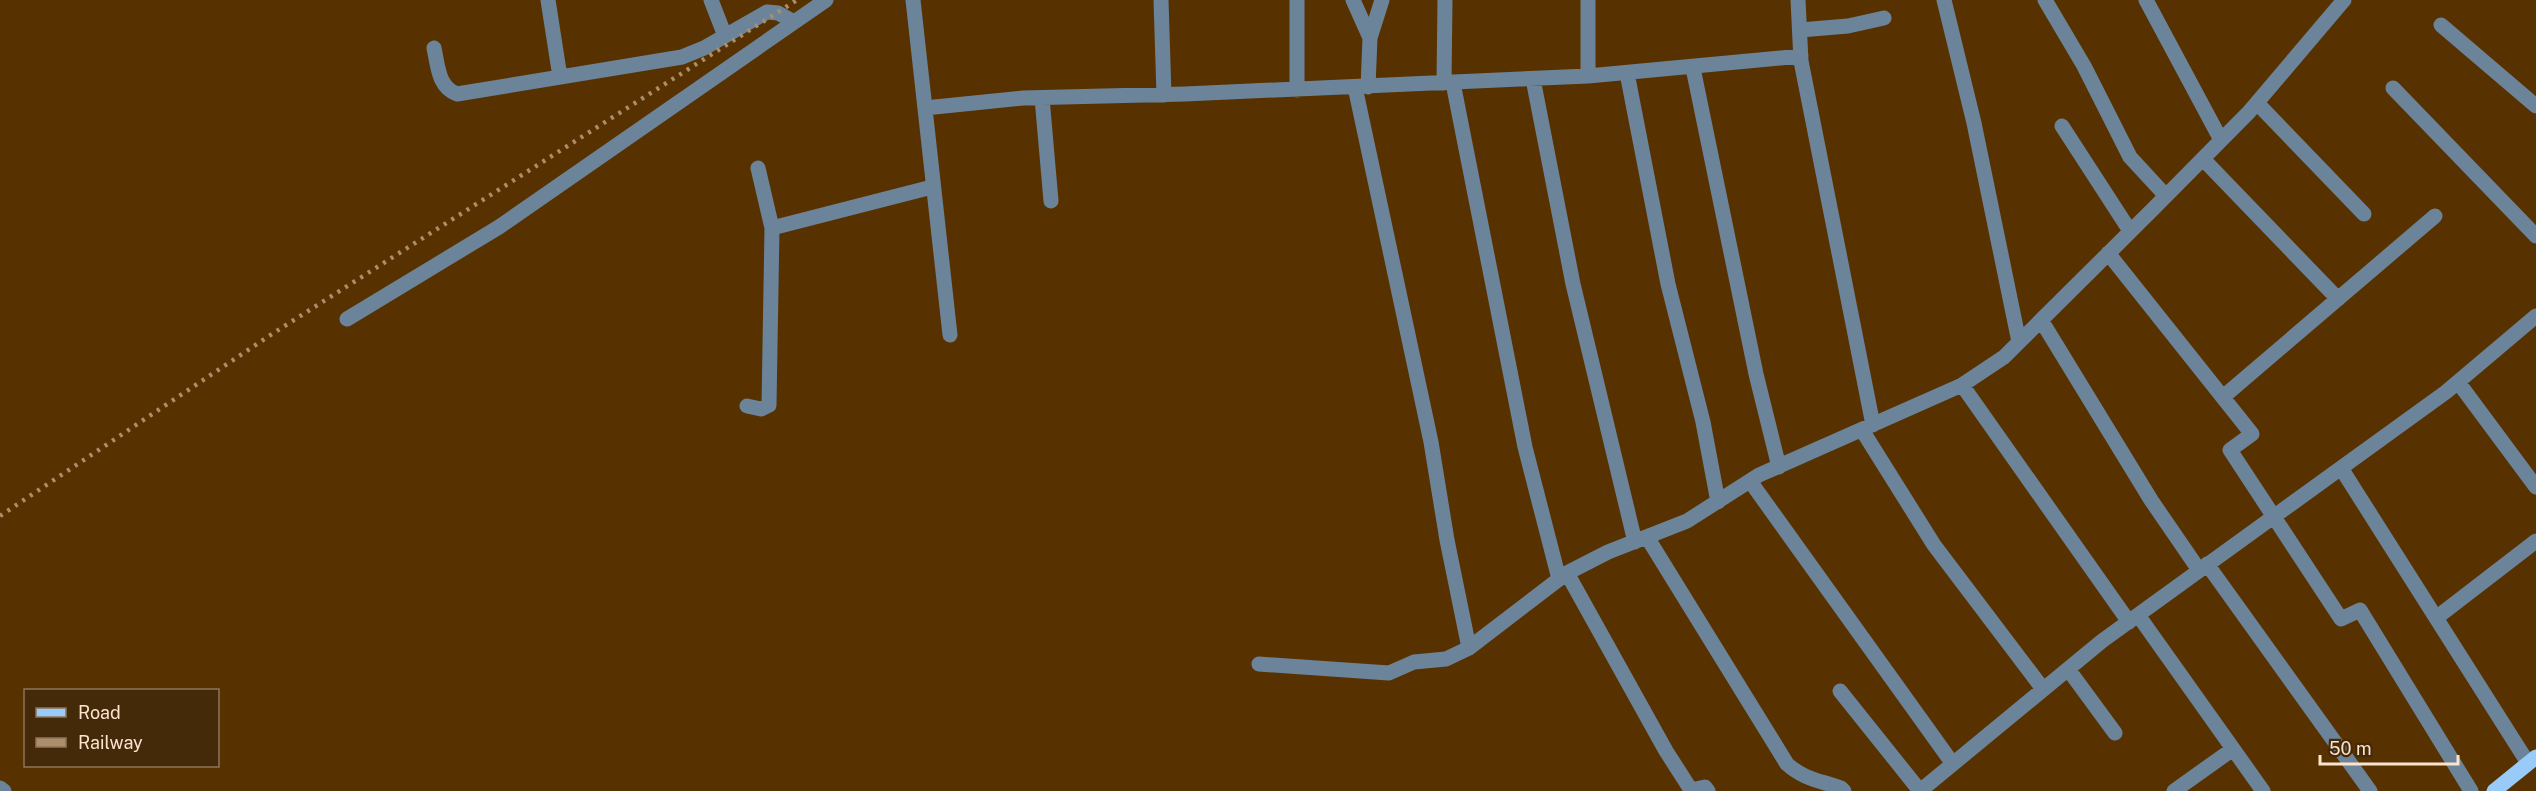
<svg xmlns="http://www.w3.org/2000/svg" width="2536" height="791" font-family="'Public Sans',sans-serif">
<rect width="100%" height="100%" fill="#573200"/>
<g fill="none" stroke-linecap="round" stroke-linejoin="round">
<!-- minor -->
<path stroke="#6c849a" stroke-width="15" d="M548,0L560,77
M711,0L725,36
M913,0L950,335
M1161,0L1164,95
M1297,0V90
M1353,0L1370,38
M1588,0V76
M1798,0L1801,61L1873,425
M1944,0L1974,123L2019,342
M2045,0L2084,66L2130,157L2166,196
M2146,0L2221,140
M2441,25L2536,106
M1800,30L1848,26L1884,18
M434,48C438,66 438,87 457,94L682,57L704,48L767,12L778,13L794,22
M1693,68L1756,374L1779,467
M1627,73L1668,284L1703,422L1718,502
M1533,79L1573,284L1635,542
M1444,83L1445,0
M1453,83L1525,447L1559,579
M1355,87L1431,442L1447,540L1469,648
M1368,87L1370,38L1382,0
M2393,88L2536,236
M1042,98L1051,201
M2257,103L2364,214
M925,108L1023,98L1185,94L1588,76L1801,56
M2062,126L2130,231
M2203,159L2338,299
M772,228L932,187
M2108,253L2252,434L2230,450L2341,619L2360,610L2471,791
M347,319L499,227L826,0
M2041,320L2151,500L2199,570
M2458,382L2536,487
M1962,385L2129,622
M2223,397L2435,216
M747,406L761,409L769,405L772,228L758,168
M1862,430L1934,545L2043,689
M2341,468L2528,763
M1750,481L1953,764
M1647,537L1787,764C1805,780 1819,780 1841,788L1844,791
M2207,564L2370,791
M1567,573L1666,751L1691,790L1705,787L1708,791
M2138,615L2263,791
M2436,618L2536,541
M1259,664L1389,673L1414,662L1446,659L1469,648L1567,573L1608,552L1687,521L1759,475L1962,385L2004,357L2153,209L2249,112L2344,0
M2068,669L2115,733
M1840,691L1920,791L2102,641L2446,392L2536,316
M0,788L4,791
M2174,791L2233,749"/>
<!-- major -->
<path stroke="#99cbf8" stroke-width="15" d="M2494,791L2536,757"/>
<!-- rail -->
<path stroke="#ac8e6b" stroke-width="4.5" stroke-dasharray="3 6" stroke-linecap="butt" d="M0,516L272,334L797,0"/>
</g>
<!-- legend -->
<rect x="24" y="689" width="195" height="78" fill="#452a0a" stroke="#8e7458" stroke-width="1.5"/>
<rect x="36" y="708" width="30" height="9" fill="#99cbf8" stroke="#8e7458" stroke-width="1.5"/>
<text x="78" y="719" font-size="18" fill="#fbe4cd">Road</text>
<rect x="36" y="738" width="30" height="9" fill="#ac8e6b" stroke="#8e7458" stroke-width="1.5"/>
<text x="78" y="749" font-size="18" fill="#fbe4cd">Railway</text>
<!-- scale -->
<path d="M2320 755v9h138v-9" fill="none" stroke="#fbe4cd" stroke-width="3"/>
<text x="2329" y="755" font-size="18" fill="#fbe4cd" stroke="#452a0a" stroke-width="4.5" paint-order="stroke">50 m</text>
</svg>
